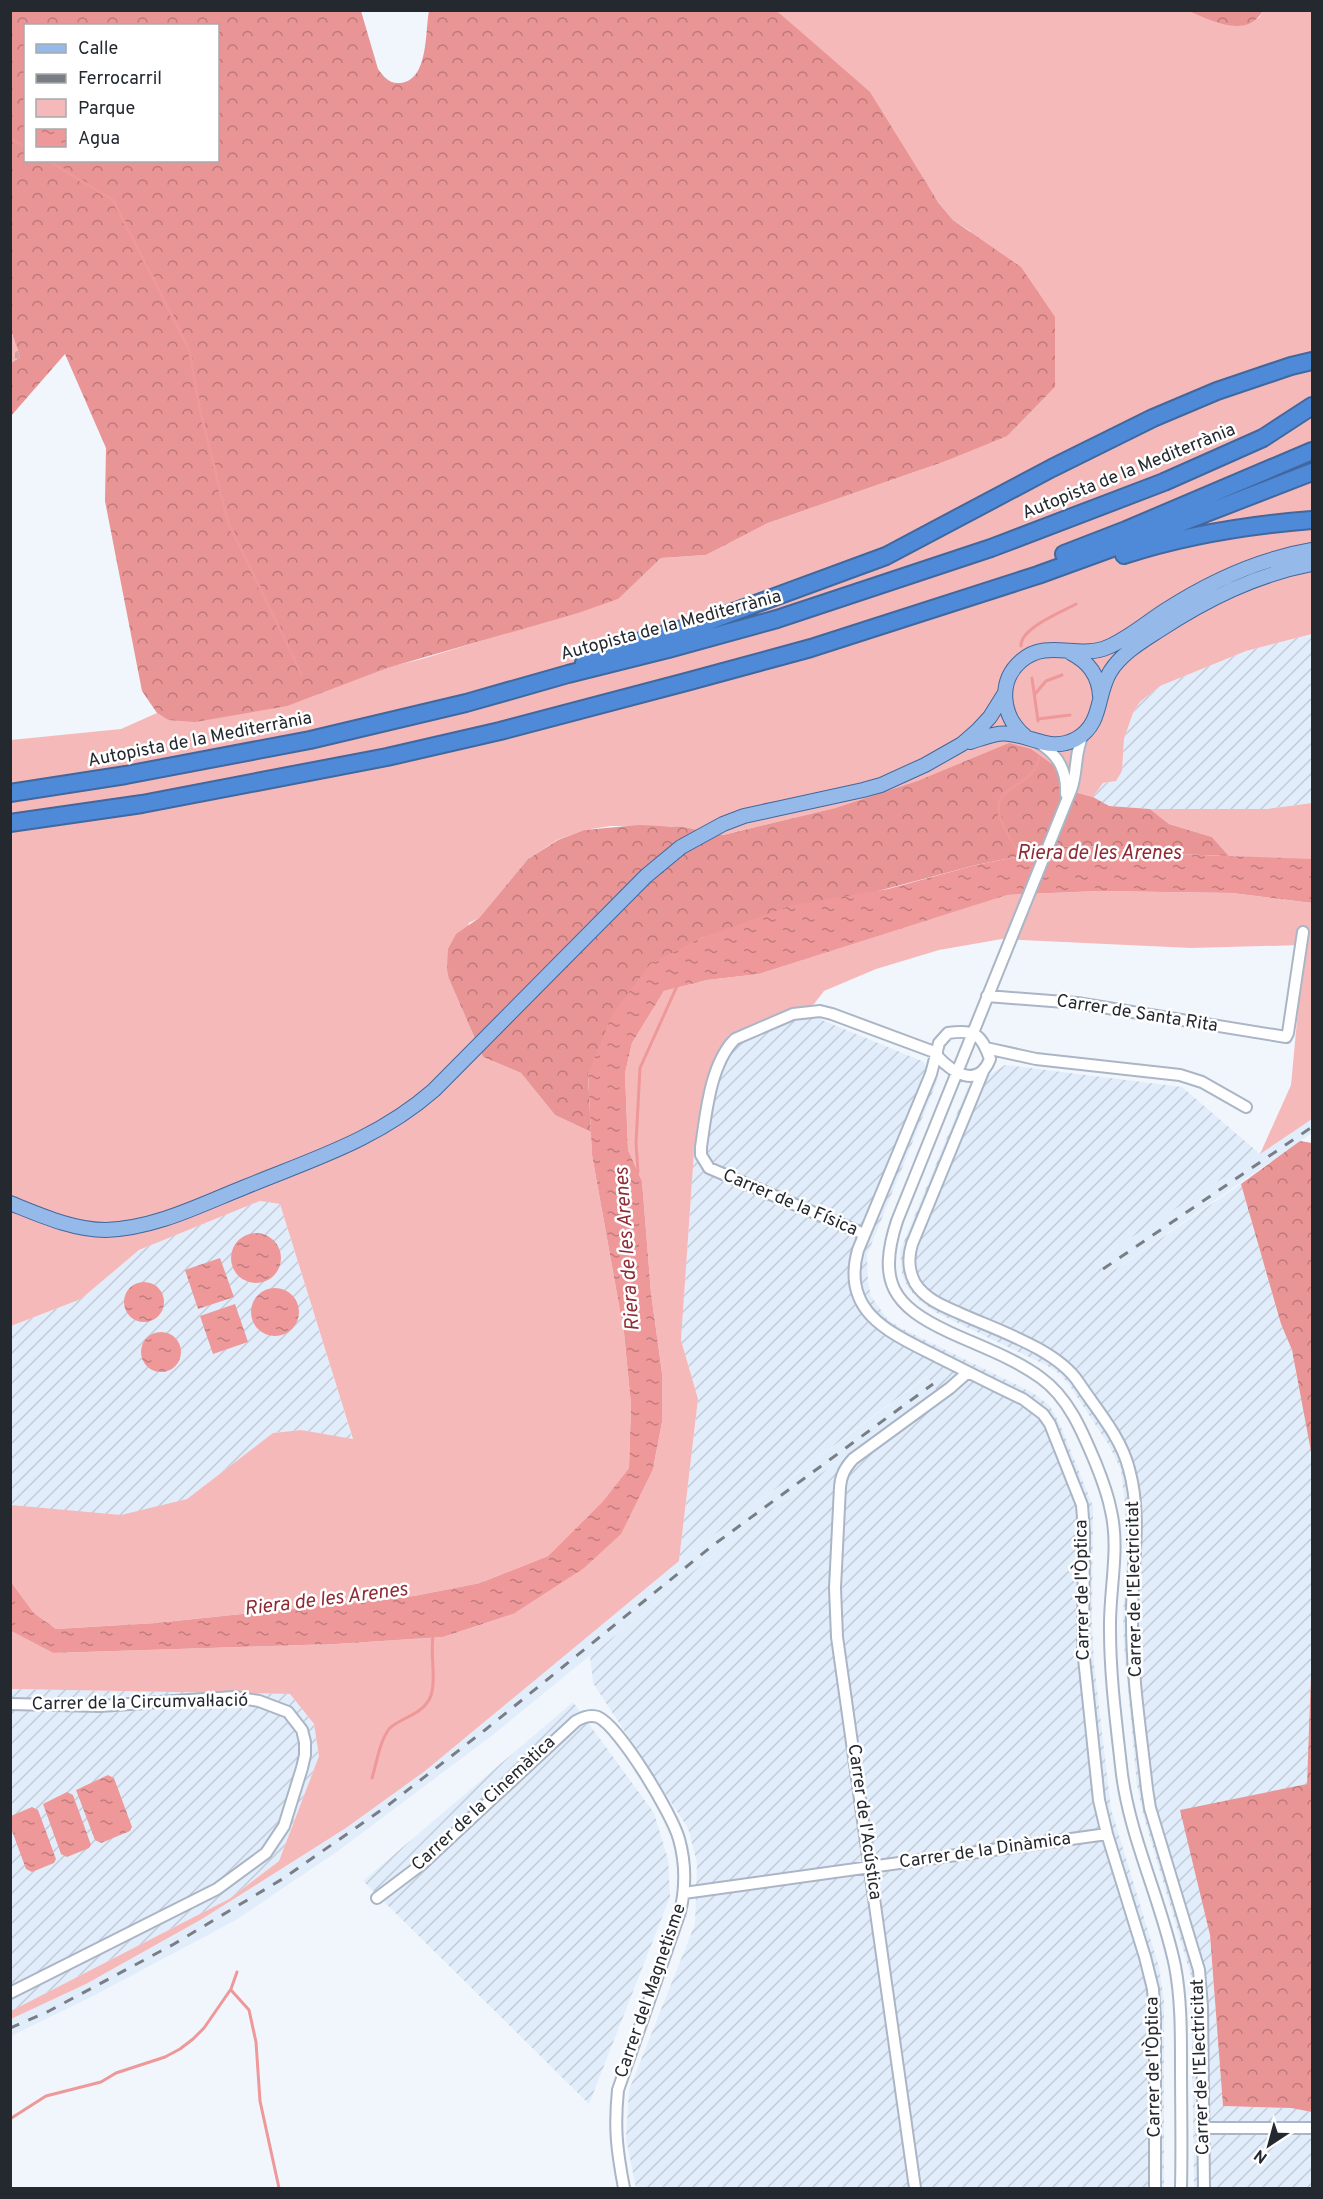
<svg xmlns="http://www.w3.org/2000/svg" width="1323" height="2199" font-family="Overpass,sans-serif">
<defs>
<pattern id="industrial-furrows" width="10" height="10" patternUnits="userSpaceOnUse" patternTransform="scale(1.5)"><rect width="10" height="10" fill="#e2edfb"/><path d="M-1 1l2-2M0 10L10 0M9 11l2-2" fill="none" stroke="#c2cbd7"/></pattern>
<pattern id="forest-crowns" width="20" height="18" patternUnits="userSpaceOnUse" patternTransform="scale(1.5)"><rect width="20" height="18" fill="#e99495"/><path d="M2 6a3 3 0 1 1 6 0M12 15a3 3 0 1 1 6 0" fill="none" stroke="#bd797a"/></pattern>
<pattern id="cemetery-stones" width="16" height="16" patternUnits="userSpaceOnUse" patternTransform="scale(1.5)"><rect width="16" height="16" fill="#f6b9b9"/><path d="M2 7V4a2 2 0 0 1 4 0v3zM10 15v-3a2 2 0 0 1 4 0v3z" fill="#d39f9f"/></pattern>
<pattern id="water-ripples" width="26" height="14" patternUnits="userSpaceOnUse" patternTransform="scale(1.5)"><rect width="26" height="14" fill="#ee9899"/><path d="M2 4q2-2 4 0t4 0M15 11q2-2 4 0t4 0" fill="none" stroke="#c17c7d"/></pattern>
</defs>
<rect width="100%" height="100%" fill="#f1f6fd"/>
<!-- built -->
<path fill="#e2edfb" d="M1312,1119V1133L1107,1275L1095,1261Z
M928,1376L937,1391L761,1516L494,1734L338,1851L236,1920L97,1994L11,2036V2019L86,1984L202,1919L346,1828L425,1771L679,1561Z"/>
<!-- industrial -->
<path fill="url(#industrial-furrows)" d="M1312,634V803L1267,809H1150L1109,806L1093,797L1103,783L1116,781L1122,771L1124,739L1133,713L1140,702L1160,686L1246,651Z
M814,1004L822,1020L922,1061L938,1079L867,1255L868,1282L871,1296L888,1320L901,1328L1033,1393L1049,1405L1059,1422L1093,1506L1092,1623L1094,1664L1111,1809L1159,1967L1164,2000V2188H636L626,2138L629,2090L695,1924L697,1863L688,1828L593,1683L590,1656L761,1516L937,1391L927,1376L679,1561L698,1399L681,1340L694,1152L708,1078L722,1046L729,1035Z
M1005,1065L1182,1087L1260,1154L1095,1261L1107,1275L1241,1184L1281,1324L1292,1350L1312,1457V1647L1307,1784L1181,1811L1210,1935L1223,2106L1291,2108L1312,2112V2188H1194L1191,1976L1143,1814L1137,1785L1124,1646L1123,1615L1127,1560L1125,1504L1121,1470L1110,1447L1070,1386L1060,1374L1046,1365L935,1312L919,1300L908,1288L902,1274L900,1251L967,1089Z
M260,1201L280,1204L353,1440L301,1430L273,1433L187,1499L121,1516L11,1505V1326L81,1299L139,1250Z
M11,1689L290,1694L314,1724L319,1756L279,1861L229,1899L11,2011Z
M573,1702L654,1813L668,1859L670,1897L589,2104L363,1881Z"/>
<!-- green -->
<path fill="#f6b9b9" d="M1189,10L1231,25L1259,18L1263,11H1312V634L1246,651L1160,686L1140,702L1133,713L1124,739L1122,771L1116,781L1103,783L1093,797L1063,789L920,780L835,808L722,835L670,826H611L584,830L557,840L528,859L479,918L469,923L449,979L483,1057L521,1073L555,1115L591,1132L592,1155L624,1333L631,1405L629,1468L603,1501L548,1556L480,1583L414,1596L156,1623L56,1629L34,1613L11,1582V1505L121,1515L187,1499L273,1433L301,1430L353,1439L280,1204L260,1201L139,1250L81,1299L11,1326V740L121,729L157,713L168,720L422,659L617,599L661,558L706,555L768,523L946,461L1007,435L1055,387L970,231L953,220L797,29L777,11Z
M1312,803V859L1309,860L1229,856L1212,837L1169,824L1150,809H1267Z
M1099,891L1232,893L1312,903V1119L1260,1154L1291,1085L1304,945L1191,948L1002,939L939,950L876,969L824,991L814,1004L729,1035L722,1046L708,1078L694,1152L681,1340L698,1399L679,1561L425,1771L346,1828L202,1919L86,1984L11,2019V2011L229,1899L279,1861L319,1756L314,1724L290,1694L11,1689V1631L53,1653L336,1644L443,1637L513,1614L653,1469L662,1422V1373L651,1293L642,1181L628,1150L625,1073L632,1043L664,991L707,980L759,974L1006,895Z"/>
<!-- forest -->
<path fill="url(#forest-crowns)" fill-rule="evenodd" d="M11,11H361L378,69C384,77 389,84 400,83C429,81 425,31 429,11H777L870,92L938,202L953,220L1021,267L1055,317V387L1007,436L946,461L768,523L706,555L661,558L618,599L578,613L387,668L287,706L195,722L168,720L157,713L142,691L105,501L106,448L65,354L11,416V363L20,357L11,331ZM26,26H218V160H26Z
M1189,11H1263C1246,39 1213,21 1189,11Z
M1009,743L1031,749L1056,767L1063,789L1093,797L1109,806L1150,809L1169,824L1212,837L1229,856L1174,854L1075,845L976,865L701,938L588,1074L591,1132L555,1115L521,1073L483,1057L449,979L447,969L448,949L456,934L479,918L528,859L558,840L584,830L639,825L682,827L723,835L835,808L920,780Z
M1300,1141L1312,1143V1457L1292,1350L1281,1324L1241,1184Z
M1312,1647V2112L1291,2108L1223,2106L1210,1935L1180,1810L1307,1784Z"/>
<!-- cemetery -->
<path fill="url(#cemetery-stones)" d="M11,331L20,357L11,363H10Z"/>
<!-- water -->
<path fill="url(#water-ripples)" d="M1075,845L1174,854L1312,859V903L1232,893L1099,891L1007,895L759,974L707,980L664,991L632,1043L625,1073L628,1150L642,1181L651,1293L662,1373V1422L653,1469L621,1534L584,1568L513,1614L443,1637L336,1644L53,1653L11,1631V1582L34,1613L56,1629L156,1623L414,1596L480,1583L548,1556L603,1501L629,1468L631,1405L624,1333L592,1155L588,1074L612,1015L650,964L701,938L793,905L888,889L976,865Z
M231 1258a25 25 0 1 1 50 0a25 25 0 1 1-50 0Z
M220,1258L234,1297L198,1309L185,1270Z
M124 1302a20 20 0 1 1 40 0a20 20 0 1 1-40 0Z
M251 1312a24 24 0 1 1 48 0a24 24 0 1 1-48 0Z
M235,1304L248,1342L213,1354L200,1316Z
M141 1352a20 20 0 1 1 40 0a20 20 0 1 1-40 0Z
M108,1775L114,1778L132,1827L130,1831L101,1843L95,1840L76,1790Z
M67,1792L73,1795L91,1845L89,1848L67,1857L61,1854L43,1804Z
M32,1807L38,1810L56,1859L54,1863L32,1872L26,1869L11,1828V1816Z"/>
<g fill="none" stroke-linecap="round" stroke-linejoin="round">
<!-- stream -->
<path stroke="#ee9899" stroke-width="3" d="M10,138L26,147
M47,160L113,200L189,349L200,410L228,522L302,675
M1021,646C1020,628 1062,612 1076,604
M1032,678L1038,721
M1035,694L1046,681L1062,675
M1038,719L1070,715
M1021,858C1014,845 1006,833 1001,820C987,783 1035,789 1039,757
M638,1172L636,1143L640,1068L677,986
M372,1778C377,1762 379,1743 389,1729C399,1718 421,1716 430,1698C437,1682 430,1654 433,1637
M231,1990L249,2010L256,2042L260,2101L279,2188
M10,2119L46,2096L101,2082L116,2073L165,2057L180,2049L193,2039L204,2028L231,1989L237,1972"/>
<defs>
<path id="minor" d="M1083,735C1074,753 1078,772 1071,790L897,1221C877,1282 893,1306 949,1332C979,1346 1014,1358 1041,1378C1069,1398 1083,1433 1096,1464C1102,1479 1108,1495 1111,1511C1120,1550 1109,1591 1110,1630C1110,1675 1116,1721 1121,1766C1128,1835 1161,1898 1175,1966C1181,1998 1181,2030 1181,2063C1181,2105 1182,2147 1181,2188
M1039,743C1059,755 1067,771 1066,794
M987,996L1077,1003L1286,1037L1288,1033L1303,932
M986,1048L1036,1059L1180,1075L1202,1082L1246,1107
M937,1056C952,1072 978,1090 990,1059C981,1034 975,1029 948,1033L939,1043L931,1074L858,1250C840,1314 893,1334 940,1358C968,1372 995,1386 1023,1399L1043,1414L1050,1424L1082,1505L1084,1532L1083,1649L1099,1800L1107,1834L1145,1957L1153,1989L1155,2019V2188
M984,1069L912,1244C908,1257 908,1270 915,1283C925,1299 943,1306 959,1313C996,1330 1057,1349 1079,1383C1097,1410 1121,1437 1129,1469C1143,1519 1131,1571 1132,1622C1132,1678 1141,1734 1147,1789L1150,1808L1199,1970L1202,2007L1204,2188
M864,1234L709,1168L701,1155V1147C706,1114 710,1064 735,1039L793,1014L820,1011L832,1014L937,1053
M10,1704L100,1706L234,1697L259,1701L288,1712L302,1730L305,1742V1755L302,1768L284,1826L266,1853L217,1889L10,1993
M684,1893L1107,1834
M377,1898L422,1864L576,1721C583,1717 590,1714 598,1717C620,1727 672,1814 679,1839C686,1864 686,1887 680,1912L618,2090C614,2129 617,2151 624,2188
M1204,2128H1312
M915,2188L837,1637L835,1588L840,1487C841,1475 845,1468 853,1459L950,1388L968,1372"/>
<path id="major" d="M1071,653C1089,662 1099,676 1100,696
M1025,736C1002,717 997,682 1021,661C1047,638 1079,660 1108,647C1129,638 1147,622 1166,610C1211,581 1259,559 1312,550
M970,742C983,738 996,732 1010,734C1034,737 1052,752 1076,739C1103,724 1096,695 1110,672C1121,654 1141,642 1158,631C1207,599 1255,575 1312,564
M10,1203C40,1215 73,1230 106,1230C156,1228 200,1205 245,1187C313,1159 377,1140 434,1090L646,876L681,847L723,824L744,816L776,809L863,790L881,785L925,765L962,744L978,730L990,717L1005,693"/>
<path id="highway" d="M1064,554L1126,530L1312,451
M1124,555C1185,535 1249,525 1312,520
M584,663L610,650L709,621L886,556L1052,468L1153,418L1217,391L1291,366L1312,361
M10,793L126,775L310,740L466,703L568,674L668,649L777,619L991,548L1164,482L1263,438L1312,406
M10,823L142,804L387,757L500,731L686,682L811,648L1038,575L1170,527L1312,472"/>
</defs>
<!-- minor casing -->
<use href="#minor" stroke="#aab6c6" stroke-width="14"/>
<!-- major casing -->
<use href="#major" stroke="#40689e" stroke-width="16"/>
<!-- highway casing -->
<use href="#highway" stroke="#40689e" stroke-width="20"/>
<!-- minor -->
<use href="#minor" stroke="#fff" stroke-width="10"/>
<!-- major -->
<use href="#major" stroke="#95b9e8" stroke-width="14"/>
<!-- highway -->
<use href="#highway" stroke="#4f8ad9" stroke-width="16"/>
<!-- rail -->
<path stroke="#797e85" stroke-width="3" stroke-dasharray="10 10" stroke-linecap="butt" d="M1103,1269L1312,1127
M10,2028L49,2011L174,1944L284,1878L387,1806L485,1730L712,1546L933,1384"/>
</g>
<g text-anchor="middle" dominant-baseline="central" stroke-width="5" stroke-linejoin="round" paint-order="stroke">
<!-- street labels -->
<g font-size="18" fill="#242930" stroke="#fff">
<text transform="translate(1129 472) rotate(-22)">Autopista de la Mediterrània</text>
<text transform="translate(671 626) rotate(-15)">Autopista de la Mediterrània</text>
<text transform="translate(200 740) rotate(-11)">Autopista de la Mediterrània</text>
<text transform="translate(1137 1014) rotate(9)">Carrer de Santa Rita</text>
<text transform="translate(790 1203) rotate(23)">Carrer de la Física</text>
<text transform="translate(1135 1589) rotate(-91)">Carrer de l'Electricitat</text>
<text transform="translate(1083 1590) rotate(-91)">Carrer de l'Òptica</text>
<text transform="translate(140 1703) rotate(-1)">Carrer de la Circumval·lació</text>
<text transform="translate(484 1804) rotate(-43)">Carrer de la Cinemàtica</text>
<text transform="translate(864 1822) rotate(82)">Carrer de l'Acústica</text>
<text transform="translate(985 1851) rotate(-8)">Carrer de la Dinàmica</text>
<text transform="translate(651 1991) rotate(-71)">Carrer del Magnetisme</text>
<text transform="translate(1154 2067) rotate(-91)">Carrer de l'Òptica</text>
<text transform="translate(1201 2067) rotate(-92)">Carrer de l'Electricitat</text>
</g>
<!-- water labels -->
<g font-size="20" font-style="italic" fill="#8e2b35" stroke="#fff">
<text x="1099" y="854">Riera de les Arenes</text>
<text transform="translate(628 1249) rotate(-94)">Riera de les Arenes</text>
<text transform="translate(326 1600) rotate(-7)">Riera de les Arenes</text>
</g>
</g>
<!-- border -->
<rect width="1323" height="2199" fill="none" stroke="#242930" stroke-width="24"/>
<!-- legend -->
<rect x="24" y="24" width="195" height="138" fill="#ffffff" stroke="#a7a9ac" stroke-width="1.5"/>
<rect x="36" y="44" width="30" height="9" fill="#95b9e8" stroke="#a7a9ac" stroke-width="1.5"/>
<text x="78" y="54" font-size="18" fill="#242930">Calle</text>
<rect x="36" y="74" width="30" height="9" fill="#797e85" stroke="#a7a9ac" stroke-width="1.5"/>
<text x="78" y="84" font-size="18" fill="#242930">Ferrocarril</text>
<rect x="36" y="99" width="30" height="18" fill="#f6b9b9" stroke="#a7a9ac" stroke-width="1.5"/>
<text x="78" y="114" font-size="18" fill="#242930">Parque</text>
<rect x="36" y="129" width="30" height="18" fill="url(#water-ripples)" stroke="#a7a9ac" stroke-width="1.5"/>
<text x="78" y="144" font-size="18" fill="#242930">Agua</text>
<!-- north arrow -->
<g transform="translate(1269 2145) rotate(216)" stroke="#ffffff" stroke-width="4.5" paint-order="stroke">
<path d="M0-4.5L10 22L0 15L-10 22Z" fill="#242930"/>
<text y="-9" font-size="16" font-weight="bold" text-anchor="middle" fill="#242930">N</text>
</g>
</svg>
